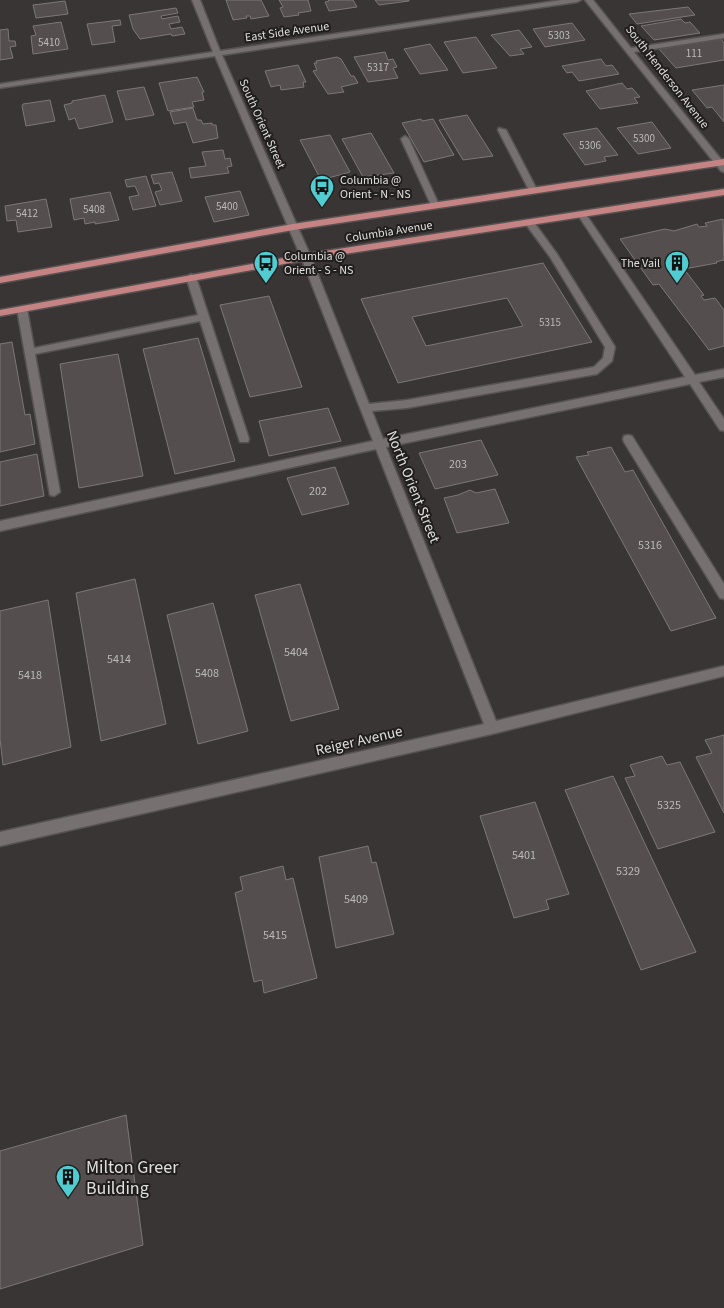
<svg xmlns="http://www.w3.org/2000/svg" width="724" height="1308" font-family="'Source Sans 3',sans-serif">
<rect width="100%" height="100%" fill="#3a3535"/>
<!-- building -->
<path fill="#544e4e" stroke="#7d7777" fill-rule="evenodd" d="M226,0H261L269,16L251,19L250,16H246L247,18L233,20Z
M279,0H308L311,11L298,13L299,15L284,17L280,8L283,7Z
M328,0H353L357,7L329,11L325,2L329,1Z
M375,0H409V1L379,5Z
M65,1L68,14L36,18L33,5Z
M688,7L695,15L637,24L629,14Z
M176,8L178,13L161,16L162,19L178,16L180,22L169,24L171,29L182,27L185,34L172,36L171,34L140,39L133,29L129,15Z
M681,19L685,23L690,22L700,33L654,40L641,26Z
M120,20L121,25L112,26L115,42L92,45L87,24Z
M61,22L68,49L33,54L31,36L36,35L33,26Z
M572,23L585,40L545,47L533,29Z
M8,29L9,41H15L16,46L10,47L13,58L0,60V30Z
M519,30L532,47L520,49L524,54L510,56L491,35Z
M476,37L497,68L463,73L444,42Z
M721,39L724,43V60L676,68L659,49Z
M430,44L448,70L420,74L404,49Z
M385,52L388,60L393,59L397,67L393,68L398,78L368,82L354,57Z
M337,57L341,59L351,76H354L358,83L341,87L344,92L328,94L313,71L317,70L314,63H317L316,61Z
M601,59L606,66L612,65L619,74L579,81L572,72L567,73L562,66Z
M298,65L306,82H303L304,87L281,90L280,85L271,87L265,71Z
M197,77L204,92H202L204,100L192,102L194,107L168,111L159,83Z
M622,83L627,89L632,88L640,97L634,98L638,103L600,109L586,91Z
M724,85V122L712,107L707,108L692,90Z
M144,87L154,115L126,120L117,91Z
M105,95L113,122L79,129L75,118L69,120L64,105L72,103V101Z
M50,100L55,121L26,126L22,106L23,104Z
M193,108L197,120H201L203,124L212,123V125H216L218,138L193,143L186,122L174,124L170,112Z
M467,115L493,156L463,160L439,120Z
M421,119L422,121L433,119L454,155L424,162L402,123Z
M652,122L671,148L638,154L617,128Z
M597,128L618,155L604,157L606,161L585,165L563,134Z
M371,133L394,173L363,177L342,139Z
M330,135L350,172L321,180L300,140Z
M223,150L225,159L230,158L232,166L227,167L229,173L191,178L189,168L206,166L202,152Z
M172,172L182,201L160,205L155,192L162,190L159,183L154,184L151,175Z
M146,176L156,206L133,210L129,197L139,195L135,186L127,187L125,180Z
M240,191L249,215L214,222L205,197Z
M110,192L119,220L95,224V222L85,224L84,218L74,220L70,199Z
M46,199L52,227L18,232L16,220L7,221L5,206Z
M723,219L724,261L723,260L716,262L717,263L684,269L704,295L701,296L704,300L715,298L724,310V346L709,350L659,284L653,285L620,239L665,229L674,231L697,224L699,227L707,226L705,223Z
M543,263L592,342L398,383L361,299ZM507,298L523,326L426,346L412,317Z
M269,296L302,387L250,397L220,305Z
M198,338L235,461L175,474L143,349Z
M12,342L25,415L30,414L35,444L0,452V344Z
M118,354L143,476L79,488L60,364Z
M328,408L341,441L269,456L259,421Z
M481,440L498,475L435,489L419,453Z
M611,447L625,472L633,470L716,618L671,631L576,457L589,455L587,452Z
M37,454L44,496L0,506V462Z
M335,467L349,504L302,515L287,478Z
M495,489L509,523L457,533L444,498L458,495L470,490L476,493Z
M135,579L166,724L101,741L76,593Z
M300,584L339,709L291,721L255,595Z
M48,600L71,747L3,765L0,739V611Z
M213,603L248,731L198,744L167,615Z
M724,735V813L696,757L712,753L705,740Z
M662,756L667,765L680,762L715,832L658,849L625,778L635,776L630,765Z
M613,776L696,952L641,970L565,790Z
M535,802L569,894L546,900L549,909L514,918L480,816Z
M368,846L372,863L376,862L394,934L336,948L319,857Z
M283,866L286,880L293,878L317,978L264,993L262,980L254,982L235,893L243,890L240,877Z
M126,1115L143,1245L0,1289V1151Z"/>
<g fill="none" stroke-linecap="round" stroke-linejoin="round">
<defs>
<path id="minor" d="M192,0H200L220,51L562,0H581L577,2L222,55L311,257L369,404L407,400L594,367L603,358L605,347L550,257L525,223L530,220L533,221L557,254L615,347L612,361L597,374L407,408L372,411L383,439L685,377L578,215L582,212L585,213L695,375L724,369V377L699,382L724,419V431L720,430L690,384L386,447L496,721L724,666V676L492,734L0,846V832L484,724L376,449L0,531V521L373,441L301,257L215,56L0,88V84L213,52Z
M585,0H593L631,48L724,34V38L634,52L724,163V172L721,171Z
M499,128L506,130L537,190L536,192L533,193L529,190L498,130Z
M405,136L409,139L439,205L438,207L435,208L431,205L401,139Z
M191,274L196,277L249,439L248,442H240L239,439L200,321L35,354L60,492L54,496L50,495L17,309L19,307L22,306L27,309L34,348L198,315L186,277Z
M628,435L632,436L724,584V599L720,598L624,442L623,439L624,436Z"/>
<path id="major" d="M724,159V165L293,230L0,283V277L293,224Z
M724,189V195L306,260L0,316V310L306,254Z"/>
</defs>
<!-- minor casing -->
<use href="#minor" stroke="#575252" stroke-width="3"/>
<!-- major casing -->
<use href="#major" stroke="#575252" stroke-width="3"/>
<!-- minor -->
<use href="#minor" fill="#767070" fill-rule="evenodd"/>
<!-- major -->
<use href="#major" fill="#c58384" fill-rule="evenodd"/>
</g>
<!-- icons -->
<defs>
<symbol id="bus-pin" viewBox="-11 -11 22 30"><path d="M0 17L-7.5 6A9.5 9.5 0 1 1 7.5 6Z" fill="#51ccd1" stroke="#201d1d"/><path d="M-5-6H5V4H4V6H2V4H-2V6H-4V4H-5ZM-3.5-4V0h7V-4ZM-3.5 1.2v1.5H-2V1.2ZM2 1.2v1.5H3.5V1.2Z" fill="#111"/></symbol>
<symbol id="building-pin" viewBox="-11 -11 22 30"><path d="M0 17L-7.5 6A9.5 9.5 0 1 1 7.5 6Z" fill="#51ccd1" stroke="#201d1d"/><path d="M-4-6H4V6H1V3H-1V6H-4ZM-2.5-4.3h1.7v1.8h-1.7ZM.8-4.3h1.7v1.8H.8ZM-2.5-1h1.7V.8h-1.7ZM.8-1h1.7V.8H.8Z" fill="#111"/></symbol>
</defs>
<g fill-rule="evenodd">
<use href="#bus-pin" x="308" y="173" width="28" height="38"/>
<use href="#bus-pin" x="252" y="249" width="28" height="38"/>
<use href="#building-pin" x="663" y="249" width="28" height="38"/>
<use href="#building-pin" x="54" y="1163" width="28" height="38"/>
</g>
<g text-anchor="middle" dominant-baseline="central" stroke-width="4" stroke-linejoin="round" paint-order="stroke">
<!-- far-number labels -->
<g font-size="11" fill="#bebaba">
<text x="559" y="35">5303</text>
<text x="49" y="42">5410</text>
<text x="694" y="53">111</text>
<text x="378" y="67">5317</text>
<text x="644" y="138">5300</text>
<text x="590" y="145">5306</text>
<text x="227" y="206">5400</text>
<text x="94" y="209">5408</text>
<text x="27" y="213">5412</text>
<text x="550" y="322">5315</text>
</g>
<!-- far-street labels -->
<g font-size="12" fill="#e1dede" stroke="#201d1d">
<text transform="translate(287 32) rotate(-8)">East Side Avenue</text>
<text transform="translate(667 77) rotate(52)">South Henderson Avenue</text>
<text transform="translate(262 124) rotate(66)">South Orient Street</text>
<text transform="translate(389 232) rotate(-9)">Columbia Avenue</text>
</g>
<!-- far-poi labels -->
<g font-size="12" fill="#e1dede" stroke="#201d1d" text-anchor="start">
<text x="340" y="180">Columbia @<tspan x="340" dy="14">Orient - N - NS</tspan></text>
<text x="284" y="256">Columbia @<tspan x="284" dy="14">Orient - S - NS</tspan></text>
<text x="660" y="263" text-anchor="end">The Vail</text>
</g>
<!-- number labels -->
<g font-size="12" fill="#bebaba">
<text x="458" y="464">203</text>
<text x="318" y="491">202</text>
<text x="650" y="545">5316</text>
<text x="296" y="652">5404</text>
<text x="119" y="659">5414</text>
<text x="207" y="673">5408</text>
<text x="30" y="675">5418</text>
<text x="669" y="805">5325</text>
<text x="524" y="855">5401</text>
<text x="628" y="871">5329</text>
<text x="356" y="899">5409</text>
<text x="275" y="935">5415</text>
</g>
<!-- street labels -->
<g font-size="15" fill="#e1dede" stroke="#201d1d">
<text transform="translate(413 487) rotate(68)">North Orient Street</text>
<text transform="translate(359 741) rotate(-13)">Reiger Avenue</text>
</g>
<!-- near-poi labels -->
<g font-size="18" fill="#e1dede" stroke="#201d1d" text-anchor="start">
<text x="86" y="1167">Milton Greer<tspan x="86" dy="21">Building</tspan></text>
</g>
</g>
</svg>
